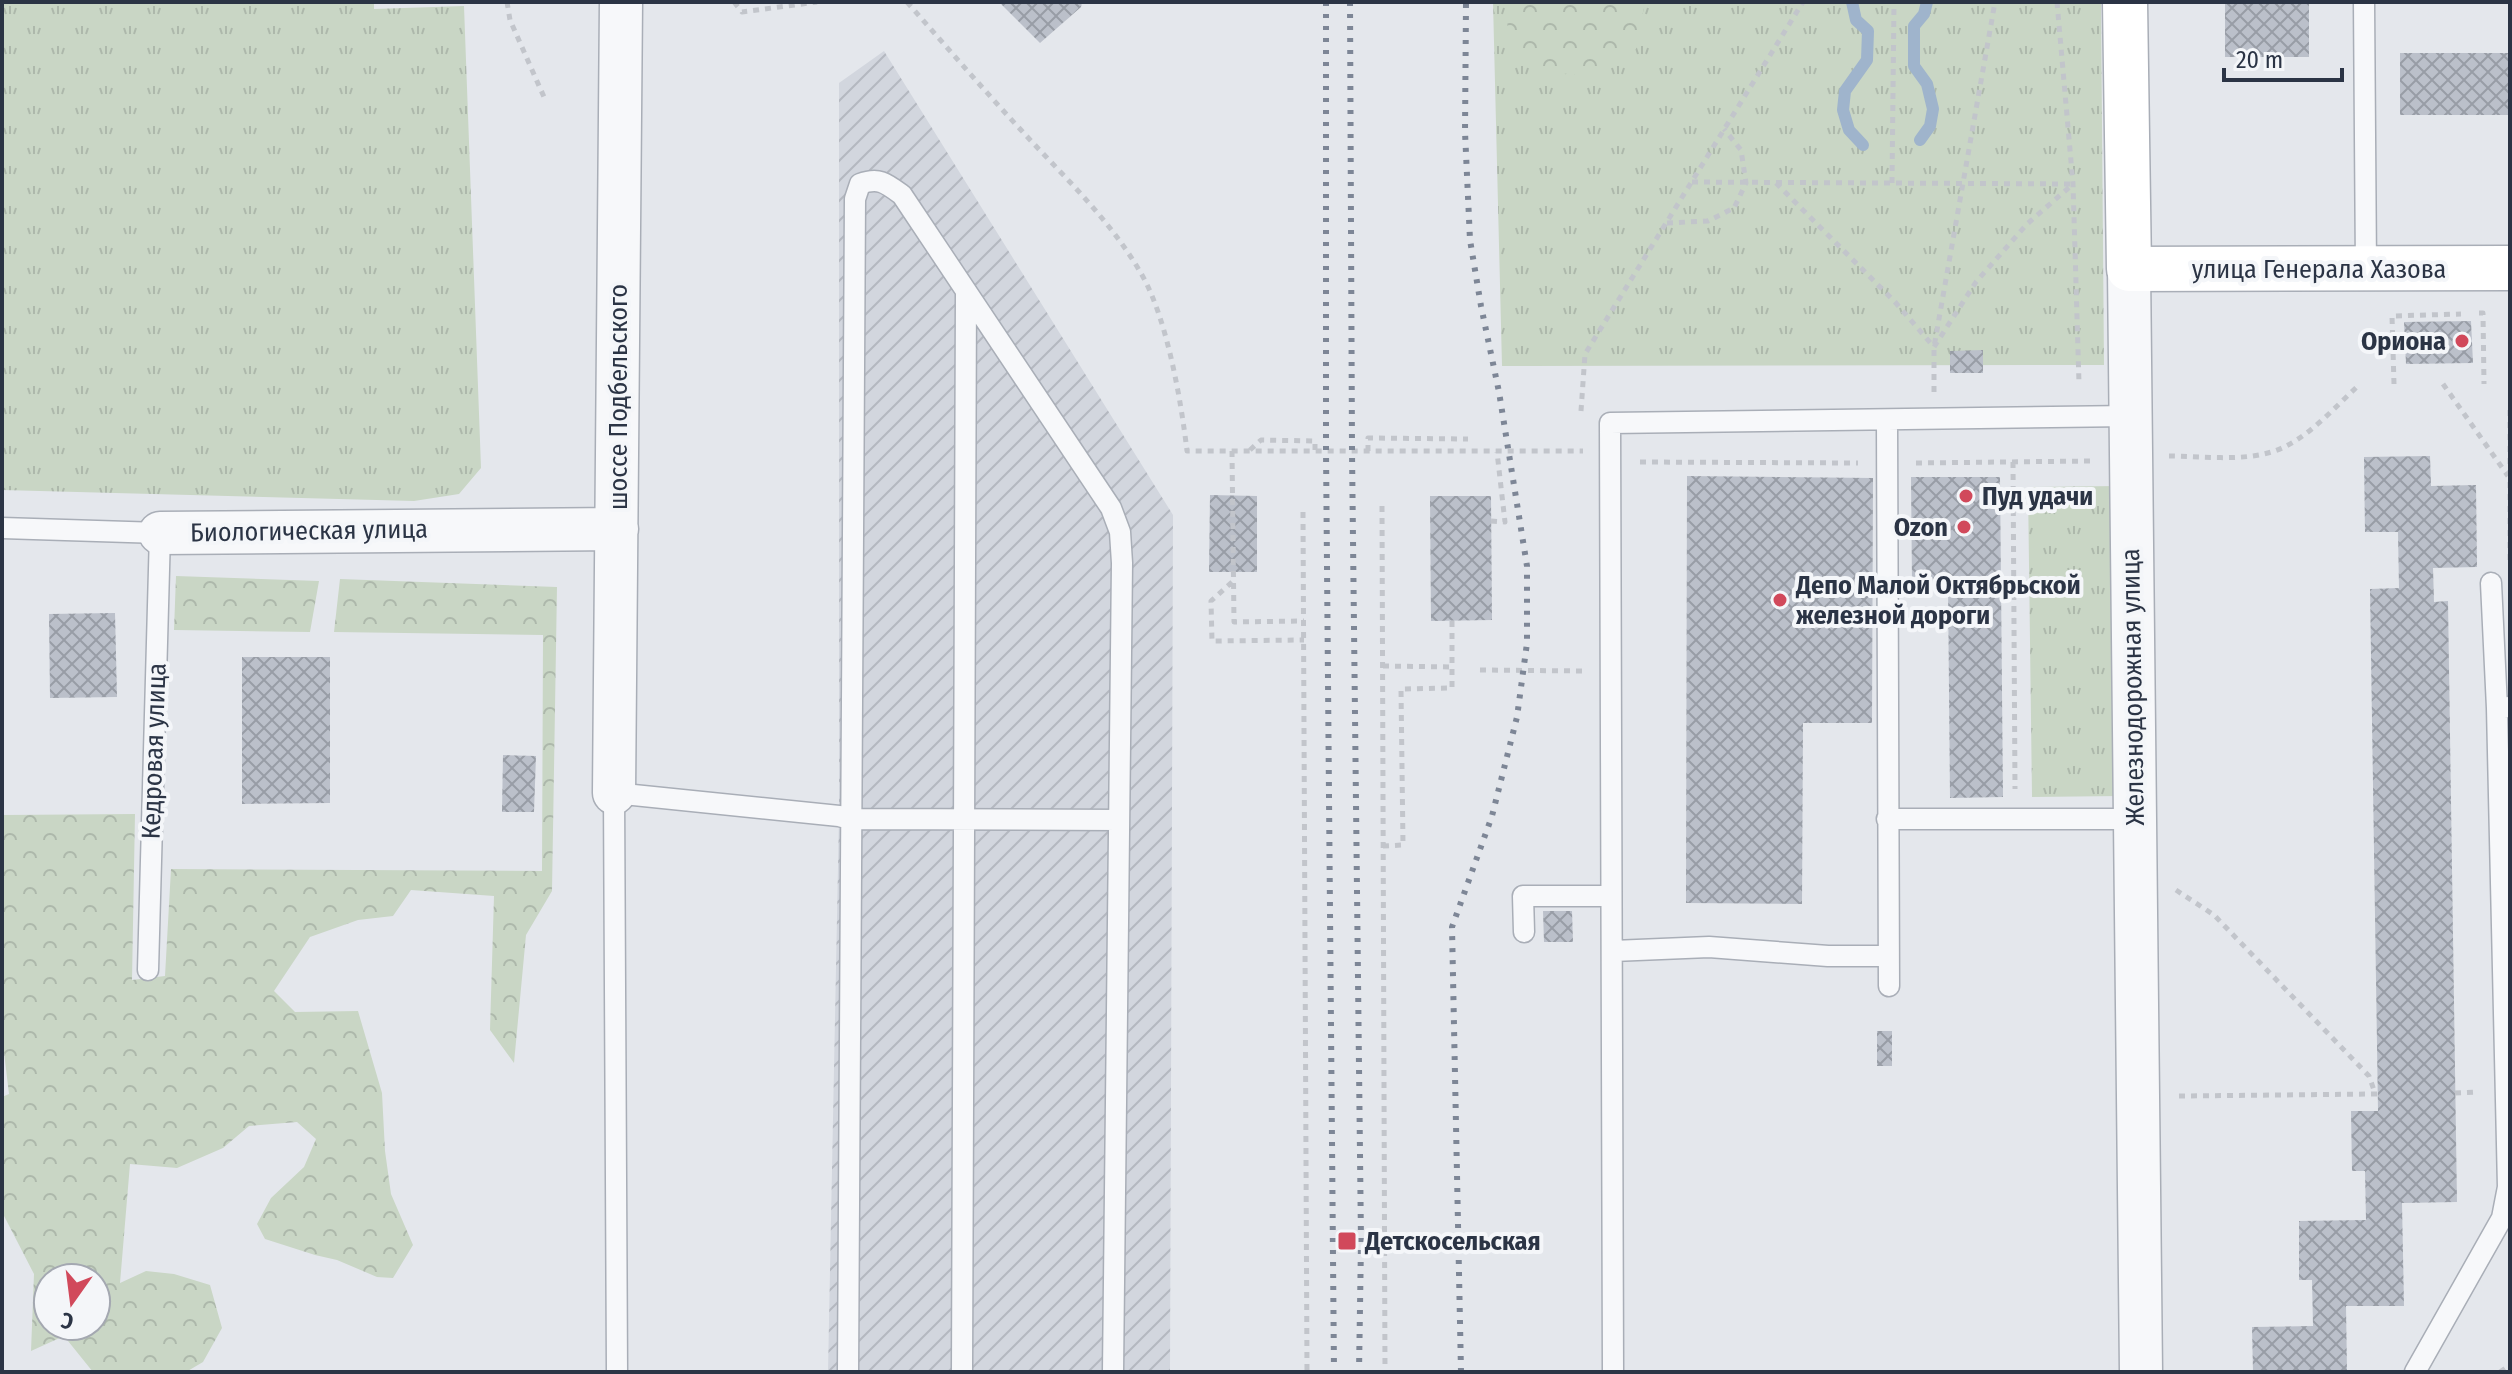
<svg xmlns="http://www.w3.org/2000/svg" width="2512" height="1374" font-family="'Fira Sans Condensed',sans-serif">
<defs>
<pattern id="industrial-furrows" width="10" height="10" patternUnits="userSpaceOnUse" patternTransform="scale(2)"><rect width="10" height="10" fill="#d2d6de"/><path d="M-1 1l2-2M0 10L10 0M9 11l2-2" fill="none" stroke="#b4b8c0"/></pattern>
<pattern id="grass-tufts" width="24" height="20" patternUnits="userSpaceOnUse" patternTransform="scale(2)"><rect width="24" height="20" fill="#c9d6c5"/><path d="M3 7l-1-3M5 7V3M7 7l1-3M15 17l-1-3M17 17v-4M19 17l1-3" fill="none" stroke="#adb8ab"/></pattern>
<pattern id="forest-crowns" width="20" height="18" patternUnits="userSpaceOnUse" patternTransform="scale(2)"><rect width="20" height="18" fill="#c9d6c5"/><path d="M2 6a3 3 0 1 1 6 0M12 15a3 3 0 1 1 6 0" fill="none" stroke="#adb8ab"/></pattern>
<pattern id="building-cross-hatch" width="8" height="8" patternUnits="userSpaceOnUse" patternTransform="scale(2)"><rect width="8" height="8" fill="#bbc0ca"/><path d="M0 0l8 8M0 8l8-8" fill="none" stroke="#989da6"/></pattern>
</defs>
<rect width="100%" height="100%" fill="#e4e7ec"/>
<!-- industrial -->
<path fill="url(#industrial-furrows)" d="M884,51L1173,515L1170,1372H828L839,816V83Z"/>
<!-- grass -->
<path fill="url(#grass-tufts)" d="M2,2H374V9L464,6L481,468L459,494L414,501L2,490Z
M1493,2H2101L2104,365L1502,366Z
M2117,486L2121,796L2032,797L2028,487Z"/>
<!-- forest -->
<path fill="url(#forest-crowns)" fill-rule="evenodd" d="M1508,2H1645L1636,49L1599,76L1540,72L1507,38Z
M176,576L319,581L310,632L174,630Z
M340,579L557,587L552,891L526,935L514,1063L490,1030L494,896L411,890L393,916L358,920L310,937L274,991L295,1012L358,1011L382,1093L385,1151L391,1194L413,1245L393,1278L377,1277L337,1260L315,1255L265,1239L257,1224L271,1198L304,1167L316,1139L297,1122L249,1126L223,1148L177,1168L130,1164L120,1283L146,1271L174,1274L210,1285L222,1328L203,1362L186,1372H93L64,1336L31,1351L34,1274L2,1212V1097L9,1094L2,1036V815L135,814L132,980L165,976L171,869L542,871L543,635L334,632ZM48,1278H96V1326H48Z"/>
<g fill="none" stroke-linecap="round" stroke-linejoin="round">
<!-- stream -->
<path stroke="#9fb4cc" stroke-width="12" d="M1852,2L1856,20L1868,31L1867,60L1845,91L1843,110L1849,130L1863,145
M1920,140L1930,126L1933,109L1927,84L1914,66V26L1924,14L1927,2"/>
</g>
<!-- building -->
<path fill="url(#building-cross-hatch)" d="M999,2H1082L1081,7L1040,43Z
M2225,2H2309V57H2225Z
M2400,53H2510V115H2400Z
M2471,321L2473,363L2406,364L2404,322Z
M1983,350V373H1950V351Z
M2430,456L2431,486L2476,485L2477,567L2433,568L2434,602L2448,601L2457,1202L2402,1203L2404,1306H2346L2347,1372H2253L2252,1327L2313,1326L2312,1280H2299V1221L2366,1220L2365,1171H2352L2351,1111H2378L2370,589L2399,588L2398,532H2365L2364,457Z
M1687,476L1873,478L1872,723H1803L1802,904L1686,903Z
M1911,477H2000L2003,797L1950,798L1948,583H1912Z
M1210,495L1257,496V572H1209Z
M1430,496H1491L1492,620L1431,621Z
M115,613L117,697L50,698L49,614Z
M242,657H330V803L242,804Z
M503,755L536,756L534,812H502Z
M1543,911H1572L1573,942H1544Z
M1877,1031H1892V1066H1877Z"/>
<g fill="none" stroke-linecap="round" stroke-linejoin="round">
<defs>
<path id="lane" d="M2364,2L2366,269
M1887,420L1889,986
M2,528L160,533L148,970
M2491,583L2497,708
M1887,819H2134
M1524,932L1523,896H1611
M1613,951L1709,947L1828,956H1888
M617,1372L614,793L839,816L850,819L1119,820
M848,1372L855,199L860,184C879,177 886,183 902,195L1111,508L1120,532L1122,563L1113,1372
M962,1372L966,291
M1613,1372L1610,423L2130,416
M2415,1372L2502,1218L2508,1187L2497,708L2510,707"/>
<path id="street" d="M2129,269L2141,1372
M160,533L617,529
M614,793L621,2"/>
<path id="secondary" d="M2125,2L2129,269L2510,268"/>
</defs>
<!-- lane casing -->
<use href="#lane" stroke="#a9aeb7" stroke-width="23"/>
<!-- street casing -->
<use href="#street" stroke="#a9aeb7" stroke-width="45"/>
<!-- secondary casing -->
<use href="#secondary" stroke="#a9aeb7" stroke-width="47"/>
<!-- path -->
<path stroke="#c2c5cb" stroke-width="5" stroke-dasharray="6 6" stroke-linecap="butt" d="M507,2L510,20L544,97
M734,2L742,12L817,2
M907,2C945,45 982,88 1021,130C1063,176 1110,219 1142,275C1167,319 1181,400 1187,451H1583
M2057,2L2073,184L2079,383
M1692,182L2072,184
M1776,183L1895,302L1934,347L1976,282L2027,224L2073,184
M1892,183L1894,2
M1667,223L1708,221L1734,208L1746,183L1741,150L1724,129
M2479,313H2483L2484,384
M2394,384L2392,316L2461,314
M2443,384L2508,476
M1934,392V347L1995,2
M1581,411L1585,354L1803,2
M1250,450L1261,440L1315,441V450
M1232,451L1234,622L1304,621
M1368,451V438L1468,439
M2169,456C2204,456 2249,463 2282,448C2311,435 2336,406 2360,384
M1640,462L1858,463
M2013,462L2015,789
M1916,463L2090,461
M1382,506L1385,1372
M1303,512L1307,1372
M1491,521L1505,522L1497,452
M2510,560V407
M1232,582L1211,601L1212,641L1304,640
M1383,666L1452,667
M1480,670L1583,671
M1383,846L1403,845L1401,689L1452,688V621
M2176,890L2214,915L2369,1076L2375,1093
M2455,1093L2478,1092
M2179,1096L2377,1094
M2500,1372L2510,1365"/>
<!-- lane -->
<use href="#lane" stroke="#f7f8fa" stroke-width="20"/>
<!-- street -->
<use href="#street" stroke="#f7f8fa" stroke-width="42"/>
<!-- secondary -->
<use href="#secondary" stroke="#fff" stroke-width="44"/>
<!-- rail -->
<path stroke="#7d8696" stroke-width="6" stroke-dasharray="4 8" stroke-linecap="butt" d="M1326,2V450L1334,1372
M1350,2L1352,451L1361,1242L1359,1372
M1461,1372L1452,927L1492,816L1517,717L1527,643V566L1499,392L1481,306L1470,240L1465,132L1466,2"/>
</g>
<!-- markers -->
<g fill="#d1495b" stroke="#f4f6f9" stroke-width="3">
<circle cx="2462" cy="341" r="8"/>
<circle cx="1966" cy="496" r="8"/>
<circle cx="1964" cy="527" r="8"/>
<circle cx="1780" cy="600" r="8"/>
<rect x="1337" y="1231" width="20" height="20" rx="4"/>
</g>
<g text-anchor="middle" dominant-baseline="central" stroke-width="8" stroke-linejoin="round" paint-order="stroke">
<!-- street labels -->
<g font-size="26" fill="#2b3445" stroke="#f4f6f9">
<text x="2319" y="269">улица Генерала Хазова</text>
<text transform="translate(618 397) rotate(-90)">шоссе Подбельского</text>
<text transform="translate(309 531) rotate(-1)">Биологическая улица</text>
<text transform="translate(2133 687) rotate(-91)">Железнодорожная улица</text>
<text transform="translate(154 751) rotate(-88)">Кедровая улица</text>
</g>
<!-- poi labels -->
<g font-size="26" font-weight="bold" fill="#2b3445" stroke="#f4f6f9" text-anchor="start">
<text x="2446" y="341" text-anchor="end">Ориона</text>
<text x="1982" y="496">Пуд удачи</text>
<text x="1948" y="527" text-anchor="end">Ozon</text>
<text x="1796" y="585">Депо Малой Октябрьской<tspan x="1796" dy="30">железной дороги</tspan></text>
<text x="1365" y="1241">Детскосельская</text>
</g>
</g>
<!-- border -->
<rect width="2512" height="1374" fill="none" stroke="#2b3445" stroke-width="8"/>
<!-- north arrow -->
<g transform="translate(72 1302) rotate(194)"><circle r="38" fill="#f4f6f9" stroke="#a4a8b1" stroke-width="2"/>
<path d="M0-6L14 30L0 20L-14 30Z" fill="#d1495b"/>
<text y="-12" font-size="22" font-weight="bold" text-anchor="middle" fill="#2b3445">С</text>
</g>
<!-- scale -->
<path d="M2224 68v12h118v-12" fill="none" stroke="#2b3445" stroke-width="4"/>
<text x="2236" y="68" font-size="24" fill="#2b3445" stroke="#f4f6f9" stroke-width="6" paint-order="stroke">20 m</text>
</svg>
